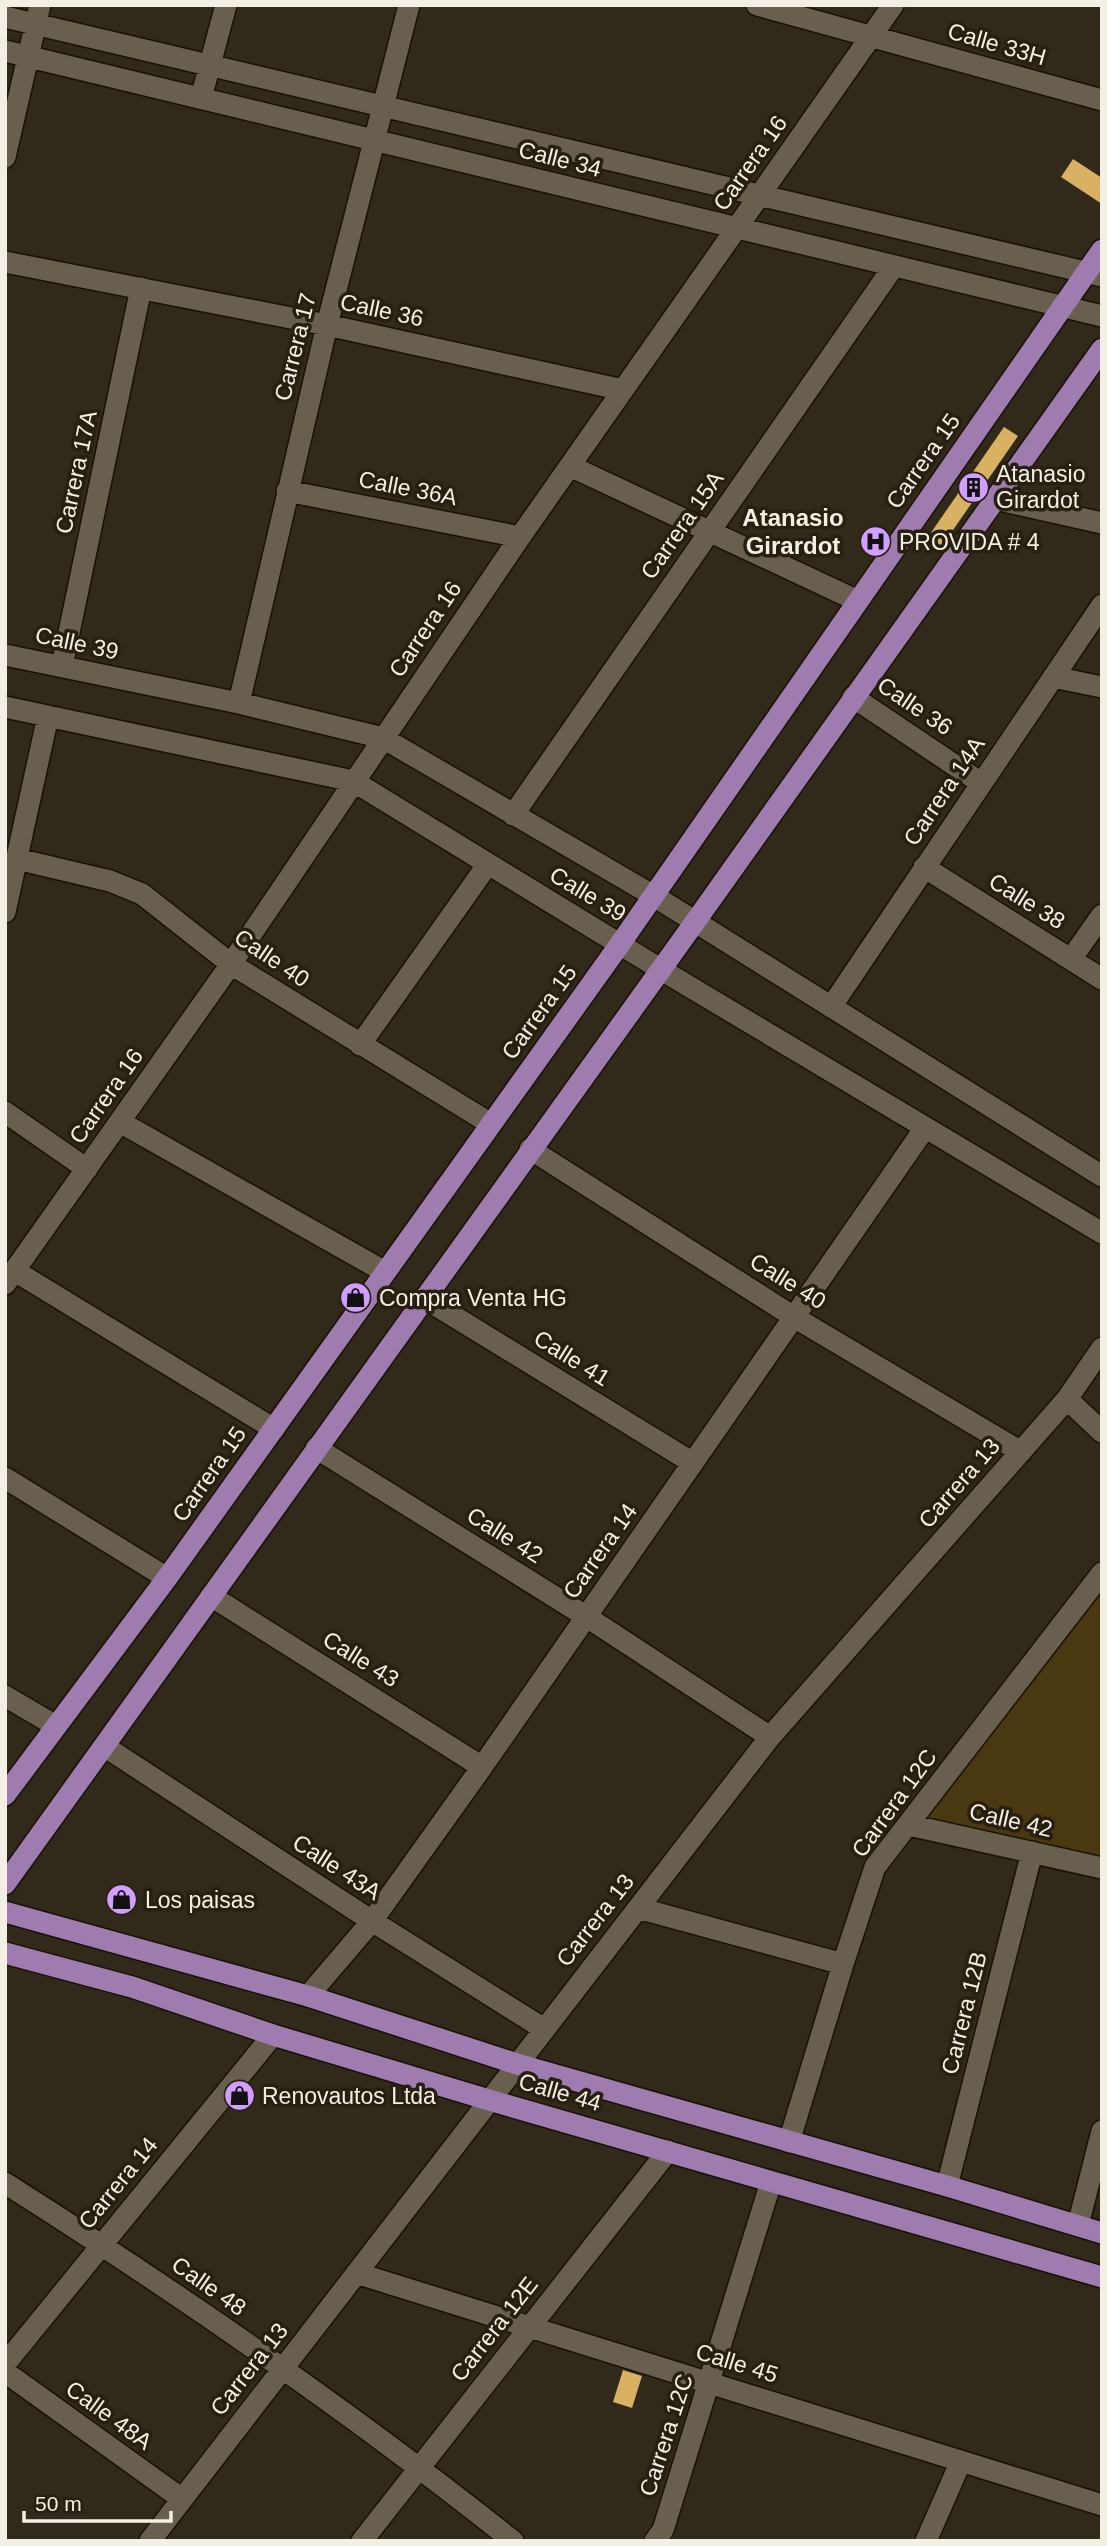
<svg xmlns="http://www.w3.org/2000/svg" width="1107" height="2546" font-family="Arial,sans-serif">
<rect width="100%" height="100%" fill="#31291a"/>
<!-- green -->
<path fill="#4a3810" d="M1102,1577V1868L909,1825Z"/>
<!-- building -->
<path fill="#d8b163" d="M1073,159L1102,178V204L1061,177Z
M1004,427L1018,436L942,546L928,537Z
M623,2370L642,2376L632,2408L613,2402Z"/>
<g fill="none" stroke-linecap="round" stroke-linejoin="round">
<defs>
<path id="minor" d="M757,5L1102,100
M5,17L1102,276
M5,51L1102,316
M201,98L226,5
M5,157L40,5
M5,262L327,325L623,390
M570,466L858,601
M287,491L520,537
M995,499L1102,523
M5,655L239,703L383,738L654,896L1102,1176
M62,666L141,288
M1053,677L1102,687
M853,697L981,783
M239,703L327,325L409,5
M5,707L353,781L670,975L1102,1233
M513,815L894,266
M17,859L110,881L142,894L231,964L491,1124
M924,867L1102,979
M5,912L48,716
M1071,959L1102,915
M831,1007L1102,605
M360,1045L488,864
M5,1112L87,1169
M120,1122L385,1272
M530,1149L794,1317L1021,1452
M15,1271L274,1429
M5,1284L231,964L520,537L893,5
M424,1298L693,1463
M1067,1399L1102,1432
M316,1448L587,1617L770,1737
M5,1478L167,1578
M211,1596L482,1767
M5,1696L56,1726
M104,1746L372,1921L544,2029
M909,1825L1102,1868
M638,1908L843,1964
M308,1996L372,1921L482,1767L925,1128
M789,2142L843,1964L875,1867L1102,1573
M5,2183C180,2294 351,2412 513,2541
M947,2186L1032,1852
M1078,2225L1102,2131
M356,2273L1102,2505
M5,2364L273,2035
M5,2372L182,2499
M150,2541L770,1737L1067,1399L1102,1348
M362,2541L668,2151
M655,2541L663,2530L771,2182
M926,2541L961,2461"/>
<path id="major" d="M5,1795L167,1578L620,944L1102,250
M5,1884L695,922L1102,349
M5,1912L308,1996L517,2064L947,2186L1102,2233
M5,1953L132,1987L273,2035L489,2100L1102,2277"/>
</defs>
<!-- minor casing -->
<use href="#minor" stroke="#191205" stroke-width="24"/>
<!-- major casing -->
<use href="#major" stroke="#191205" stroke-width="24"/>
<!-- minor -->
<use href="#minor" stroke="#685f4e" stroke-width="21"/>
<!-- major -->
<use href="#major" stroke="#9f7cb0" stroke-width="21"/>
</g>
<!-- icons -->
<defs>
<symbol id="building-disc" viewBox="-11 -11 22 22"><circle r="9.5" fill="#d19dfe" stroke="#272011"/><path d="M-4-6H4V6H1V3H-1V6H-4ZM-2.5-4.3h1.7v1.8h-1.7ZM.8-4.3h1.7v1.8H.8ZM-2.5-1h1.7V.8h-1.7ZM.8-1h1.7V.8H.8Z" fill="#111"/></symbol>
<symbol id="hospital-disc" viewBox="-11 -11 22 22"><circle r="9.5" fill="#d19dfe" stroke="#272011"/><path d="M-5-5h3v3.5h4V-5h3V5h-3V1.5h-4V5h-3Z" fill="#111"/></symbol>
<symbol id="shop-disc" viewBox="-11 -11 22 22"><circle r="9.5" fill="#d19dfe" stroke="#272011"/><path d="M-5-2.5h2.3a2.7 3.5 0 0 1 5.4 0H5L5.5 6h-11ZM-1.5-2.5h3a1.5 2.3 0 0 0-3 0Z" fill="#111"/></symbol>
</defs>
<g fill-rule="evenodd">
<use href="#building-disc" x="956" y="470" width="35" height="35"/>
<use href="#hospital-disc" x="858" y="524" width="35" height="35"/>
<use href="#shop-disc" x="338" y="1280" width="35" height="35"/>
<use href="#shop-disc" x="104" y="1882" width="35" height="35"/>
<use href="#shop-disc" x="222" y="2078" width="35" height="35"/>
</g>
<g text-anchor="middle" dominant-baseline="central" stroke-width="7" stroke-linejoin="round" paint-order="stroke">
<!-- street labels -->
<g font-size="23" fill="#f4efe5" stroke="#272011">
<text transform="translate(997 44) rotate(16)">Calle 33H</text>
<text transform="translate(560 159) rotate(14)">Calle 34</text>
<text transform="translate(750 163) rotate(-55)">Carrera 16</text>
<text transform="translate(382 310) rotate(12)">Calle 36</text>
<text transform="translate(295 347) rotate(-76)">Carrera 17</text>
<text transform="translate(923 461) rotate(-55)">Carrera 15</text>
<text transform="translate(76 472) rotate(-78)">Carrera 17A</text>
<text transform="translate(408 488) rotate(11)">Calle 36A</text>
<text transform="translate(682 525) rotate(-55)">Carrera 15A</text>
<text transform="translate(425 629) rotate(-56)">Carrera 16</text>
<text transform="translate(77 643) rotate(12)">Calle 39</text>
<text transform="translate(915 706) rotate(34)">Calle 36</text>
<text transform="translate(944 791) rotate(-56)">Carrera 14A</text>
<text transform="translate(588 894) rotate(31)">Calle 39</text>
<text transform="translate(1027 901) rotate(32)">Calle 38</text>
<text transform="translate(272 958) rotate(34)">Calle 40</text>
<text transform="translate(539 1012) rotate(-54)">Carrera 15</text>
<text transform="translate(106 1096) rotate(-55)">Carrera 16</text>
<text transform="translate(788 1281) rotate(32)">Calle 40</text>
<text transform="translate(572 1358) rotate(32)">Calle 41</text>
<text transform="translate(209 1474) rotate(-55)">Carrera 15</text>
<text transform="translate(959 1483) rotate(-49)">Carrera 13</text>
<text transform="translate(505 1535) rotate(32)">Calle 42</text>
<text transform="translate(600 1551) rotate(-55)">Carrera 14</text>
<text transform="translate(361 1659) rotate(32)">Calle 43</text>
<text transform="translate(894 1803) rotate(-54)">Carrera 12C</text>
<text transform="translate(1011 1820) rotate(13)">Calle 42</text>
<text transform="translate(337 1867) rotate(33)">Calle 43A</text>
<text transform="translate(595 1920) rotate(-52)">Carrera 13</text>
<text transform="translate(964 2013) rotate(-76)">Carrera 12B</text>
<text transform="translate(560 2092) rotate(16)">Calle 44</text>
<text transform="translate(118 2183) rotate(-51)">Carrera 14</text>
<text transform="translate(209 2286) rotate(35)">Calle 48</text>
<text transform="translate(494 2329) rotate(-52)">Carrera 12E</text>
<text transform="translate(737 2363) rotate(17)">Calle 45</text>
<text transform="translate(249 2369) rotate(-52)">Carrera 13</text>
<text transform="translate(109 2415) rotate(36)">Calle 48A</text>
<text transform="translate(666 2435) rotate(-72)">Carrera 12C</text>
</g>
<!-- poi labels -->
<g font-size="23" fill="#f4efe5" stroke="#272011" text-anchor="start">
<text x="996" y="474">Atanasio<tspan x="996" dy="26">Girardot</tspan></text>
<text x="899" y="542">PROVIDA # 4</text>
<text x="379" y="1298">Compra Venta HG</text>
<text x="145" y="1900">Los paisas</text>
<text x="262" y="2096">Renovautos Ltda</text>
</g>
<!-- neighbourhood labels -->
<g font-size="24" font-weight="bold" fill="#f4efe5" stroke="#272011">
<text x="793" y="517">Atanasio<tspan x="793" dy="28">Girardot</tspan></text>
</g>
</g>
<!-- border -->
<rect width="1107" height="2546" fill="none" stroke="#f4efe5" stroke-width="14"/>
<!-- scale -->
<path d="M24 2511v10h147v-10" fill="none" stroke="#f4efe5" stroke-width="3.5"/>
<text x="35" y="2511" font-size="21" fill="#f4efe5" stroke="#272011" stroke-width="5" paint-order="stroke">50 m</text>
</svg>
